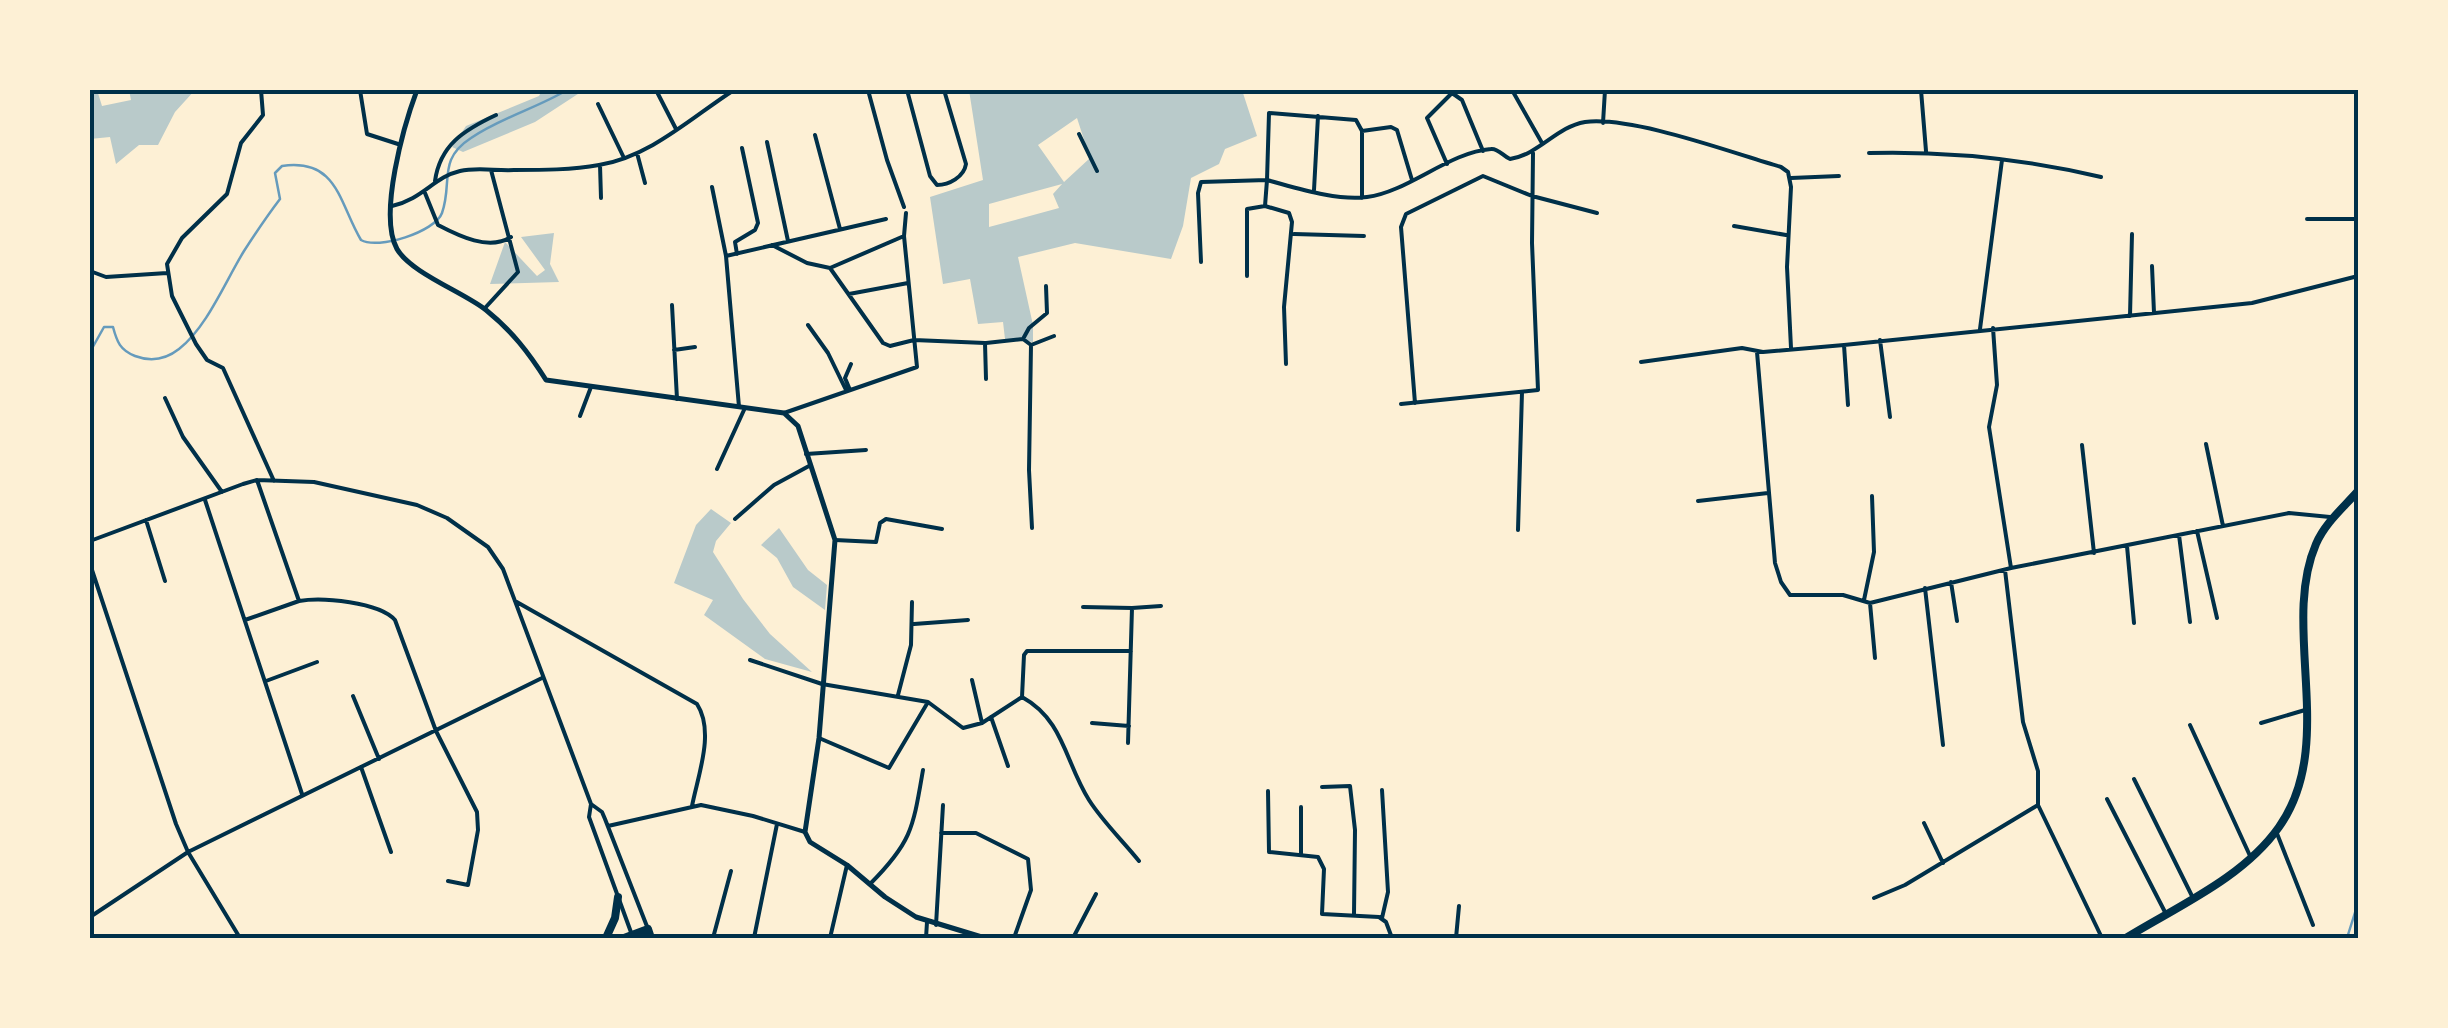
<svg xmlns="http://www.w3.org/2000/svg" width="2448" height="1028" font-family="'Space Grotesk',sans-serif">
<rect width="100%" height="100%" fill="#fdf0d5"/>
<!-- green -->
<path fill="#b9caca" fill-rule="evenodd" d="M90,90H97L102,106L131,100L129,90H195L175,112L158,145H139L116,164L110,137L90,139Z
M542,90H584L535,122L463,152L452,147L466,126L539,96Z
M969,90H1242L1257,136L1225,149L1219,164L1191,178L1183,226L1171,259L1075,243L1018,257L1033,325V342L1005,339L1003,322L978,324L970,279L943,284L930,197L983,180ZM1077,118L1090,158L1064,182L1038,145ZM1062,184L1053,194L1059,208L989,227V204Z
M554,233L550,264L559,282L490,284L505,242L537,276L545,270L521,237Z
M711,509L731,523L716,541L713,552L743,599L770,634L812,672L765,659L704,615L713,600L674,583L696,525Z
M779,528L808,570L827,585L825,610L793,587L777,558L761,545Z"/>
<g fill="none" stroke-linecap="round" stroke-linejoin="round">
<!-- stream -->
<path stroke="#669bbc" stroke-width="2.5" d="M90,352L104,327H113C117,342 120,350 135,356C151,362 165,360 179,349C207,327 225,282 244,251C255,234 267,216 280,199L275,173L282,166C338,158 339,203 361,240C378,250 435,232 442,213C453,182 437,160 471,138C500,118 537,108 567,90
M2347,938L2358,903"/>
<!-- minor -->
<path stroke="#003049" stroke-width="4" d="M261,90L263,115L241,143L227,194L182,238L167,264L172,296L196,344L207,360L223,368L274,481
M360,90L367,134L398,144
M656,90L676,129
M868,90L887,160L904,207
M907,90L930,176L937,185C949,185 964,177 966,164L944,90
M1512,90L1542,143
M1921,90L1926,151
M598,104L624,158
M1603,123L1605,90
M1362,131L1391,127L1397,130L1412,180
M1079,134L1097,171
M815,135L840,229
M767,142L788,241
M637,153L645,183
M1869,153C1947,151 2025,159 2101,177
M1447,164L1427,118L1452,93L1462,100L1483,151
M600,165L601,198
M1791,178L1839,176
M435,181C440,145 464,130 496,115
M712,187L726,256
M1314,190L1318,116
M425,193L438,225C459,236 489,251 511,237
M1362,198V131L1356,120L1269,113L1267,180C1297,188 1336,201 1367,197C1408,192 1449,152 1491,149C1498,148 1503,156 1510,159C1540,154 1556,127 1585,122C1633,116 1732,153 1781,167L1788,172L1791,187L1787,267L1791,348
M392,206C423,199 434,177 460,171C477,167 496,171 514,170C542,170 572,170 599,165C650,157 692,117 734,90
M2307,219H2358
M1734,226L1786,235
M1294,234L1364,236
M772,245L807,263L830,268L904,236L906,213
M737,254L735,242L755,230L758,223L742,148
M1201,262L1198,193L1201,182L1267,180L1265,206L1289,213L1292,222L1284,307L1286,364
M2152,266L2154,313
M830,268L883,343L890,346L914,340L985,343L986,379
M90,271L106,277L167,273
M1247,276V209L1265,206
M849,294L908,283
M672,305L677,399
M485,308L518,272L491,170
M2130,316L2132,234
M808,325L828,353L846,390
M1993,328L1997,385L1989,427L2011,568
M1980,329L2002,160
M1023,339L1031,345L1029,470L1032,528
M1880,340L1890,417
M986,343L1023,339L1029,328L1047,313L1046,286
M1031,345L1054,336
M1844,345L1848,405
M674,350L695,347
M1757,352L1775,563L1781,582L1790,595H1843L1870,603L2011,568L2289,513L2330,517
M1641,362L1742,348L1763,352L1844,345L2252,303L2358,276
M850,390L845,378L851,364
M165,398L183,437L222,492
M1415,403L1401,227L1406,214L1483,176L1532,196L1597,213
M1401,404L1538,390L1532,243L1533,153
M739,407L726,256L886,219
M784,413L917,367L904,236
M580,416L591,387
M2206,444L2223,526
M2082,445L2094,553
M806,454L866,450
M717,469L744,410
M205,500L302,794
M1698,501L1768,493
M735,519L774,485L809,466
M146,520L165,581
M1518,530L1522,392
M2197,531L2217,618
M2179,535L2190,622
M835,540L876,542L880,523L886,519L942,529
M90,541L243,484L257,480L314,482L417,505L447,518L488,547L503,569L591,804L589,817L632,935
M2127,546L2134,623
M90,564L176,824L188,852L240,938
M2005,570L2023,722L2038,771V805L2102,938
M1951,582L1957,621
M1925,588L1943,745
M1864,600L1874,552L1872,496
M299,601C322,597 379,602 395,620L436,731L477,812L478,830L468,885L448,881
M515,601L697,704C715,732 698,775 692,806
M1870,603L1875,658
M1083,607L1132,608L1128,743
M1132,608L1161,606
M245,620L299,601L257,480
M914,624L968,620
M750,660L822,684L928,702L963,728L982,723L1022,697
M972,680L982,723
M266,681L317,662
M898,695L911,645L912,602
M353,696L379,759
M1022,697C1064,720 1065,762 1089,800C1103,822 1123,841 1139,861
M1022,697L1024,655L1027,651H1131
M991,717L1008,766
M1092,723L1129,726
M2261,723L2305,710
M2190,725L2251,858
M819,738L889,768L928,702
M361,767L391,852
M2134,779L2192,896
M1322,787L1350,786L1355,830L1354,914
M1268,791L1269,852L1318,857L1324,869L1322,914L1379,917L1386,922L1392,938
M2107,799L2166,914
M591,804L602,812L605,819L648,929
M1301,807V854
M1924,823L1943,863
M608,826L701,805L753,816L805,832
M2276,831L2313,925
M941,833H976L1028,859L1031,890L1014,938
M870,884C912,842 913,828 923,770
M1874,898L1905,885L2038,805
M90,917L188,852L542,678
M1382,918L1388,892L1382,790
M936,925L943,805
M713,938L731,871
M754,938L777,824
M830,938L847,865
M926,938L927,922
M1073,938L1096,894
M1456,938L1459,906"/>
<!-- tertiary -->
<path stroke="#003049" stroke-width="5" d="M417,90C404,125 378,215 397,249C411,273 463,292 486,310C512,331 529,353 546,380L784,413L798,426L835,540L819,738L805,832L810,842L847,865L885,897L916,917L985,938"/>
<!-- trunk -->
<path stroke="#003049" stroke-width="8" d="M606,938L615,918L618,897
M624,938L648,929L651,938
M2126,938C2178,906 2243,878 2279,827C2338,744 2280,627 2316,544C2325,523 2343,508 2358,491"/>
</g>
<!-- border -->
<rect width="2448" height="1028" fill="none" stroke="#fdf0d5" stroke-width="185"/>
<rect x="92" y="92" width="2264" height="844" fill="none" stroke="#003049" stroke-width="4"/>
</svg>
